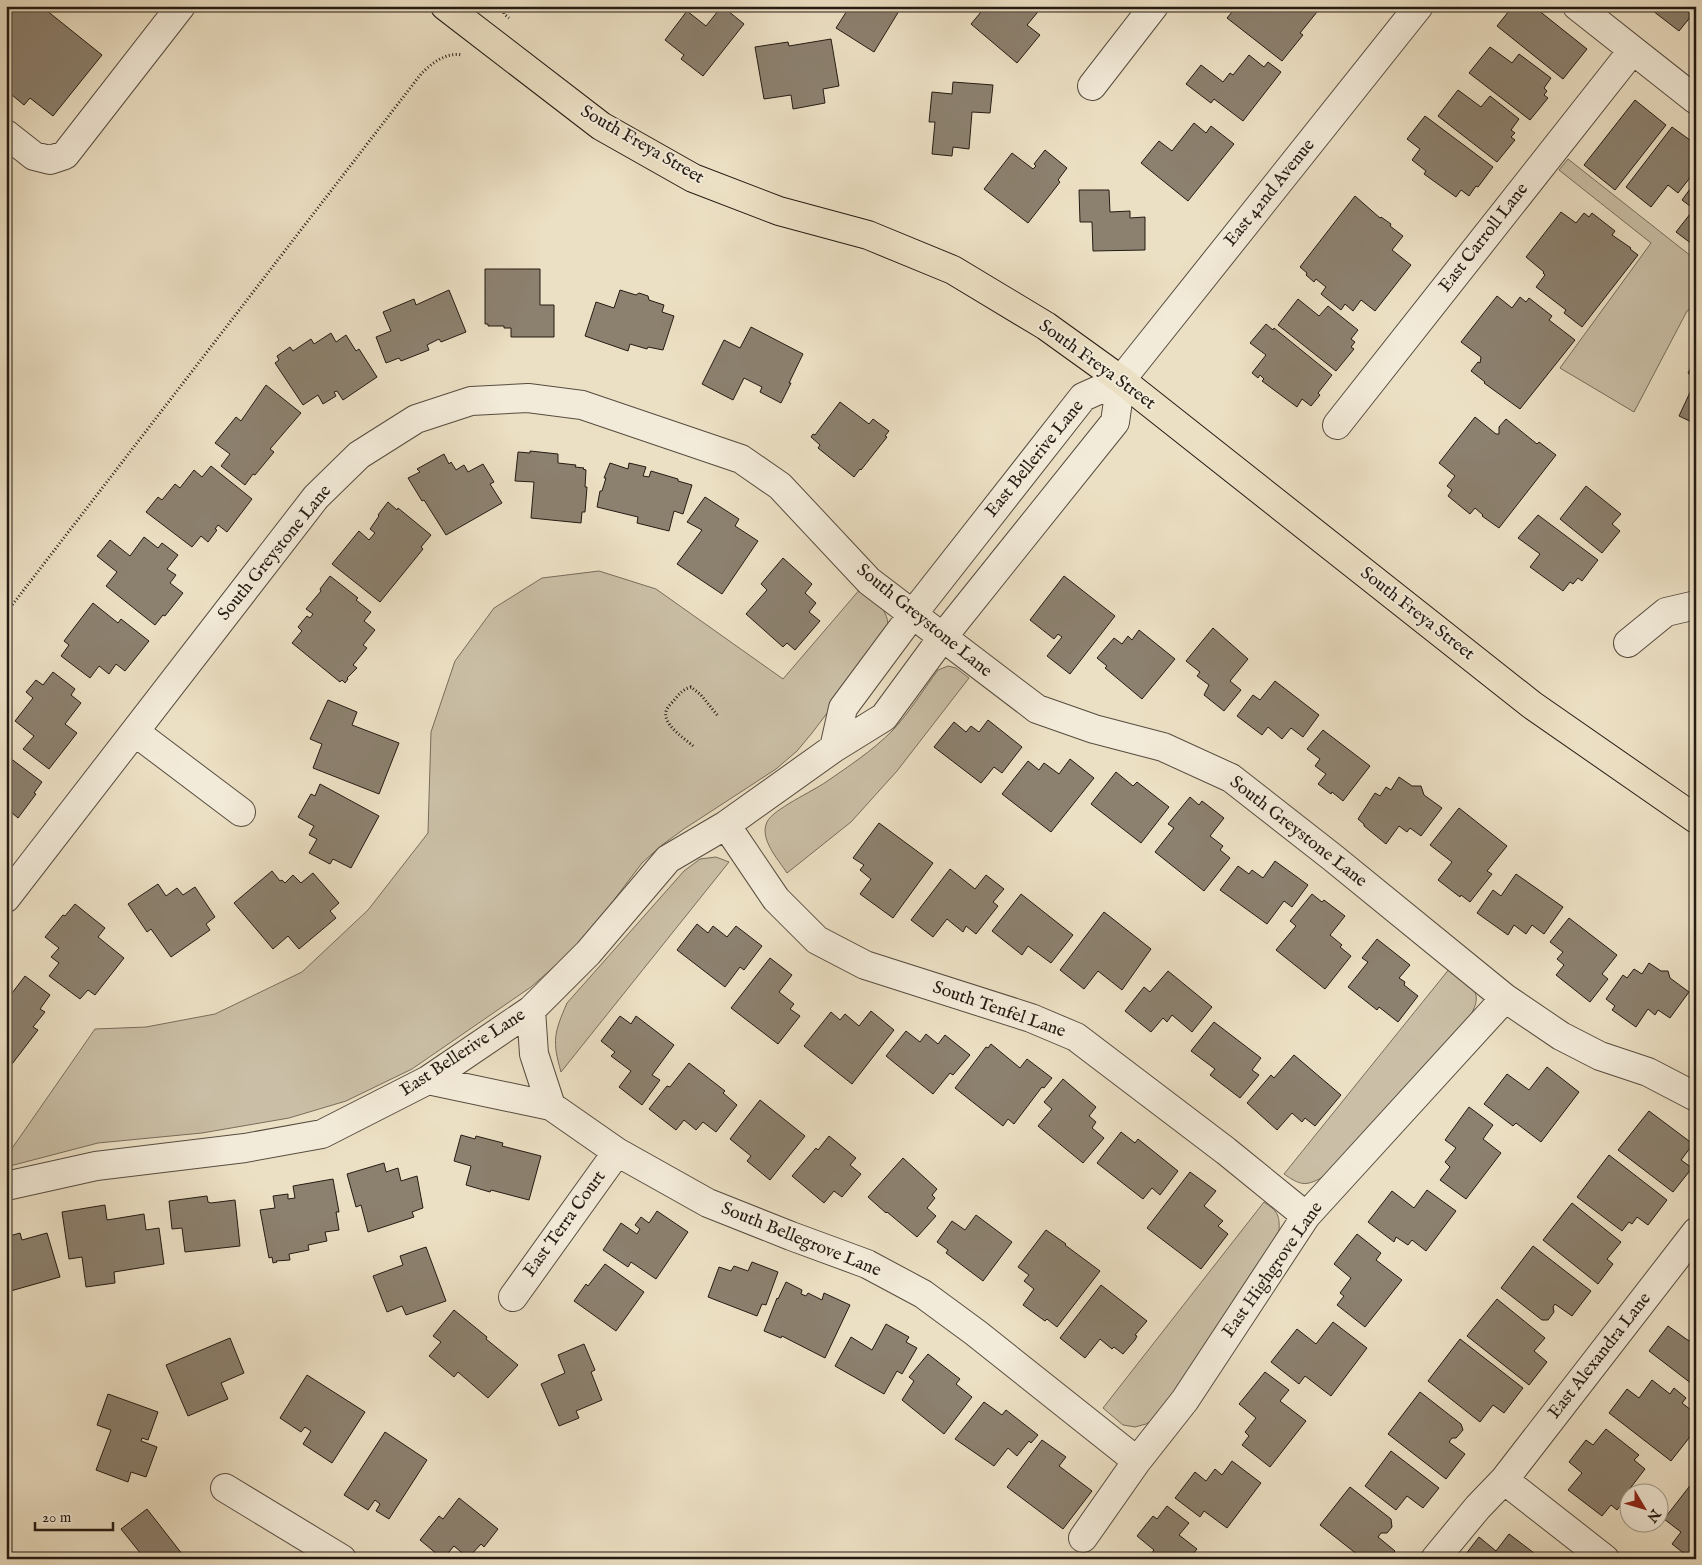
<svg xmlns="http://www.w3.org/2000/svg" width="1702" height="1565" font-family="'IM FELL English',serif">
<rect width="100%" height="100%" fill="#ece0c4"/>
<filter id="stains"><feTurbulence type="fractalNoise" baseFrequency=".004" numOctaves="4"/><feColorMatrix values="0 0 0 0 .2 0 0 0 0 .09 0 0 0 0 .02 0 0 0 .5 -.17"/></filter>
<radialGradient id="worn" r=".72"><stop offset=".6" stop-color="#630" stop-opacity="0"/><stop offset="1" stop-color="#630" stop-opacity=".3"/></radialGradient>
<!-- green -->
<path fill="#cabfa6" stroke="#776d5c" d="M1568,159L1696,260V306L1687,311L1634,412L1560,368L1651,243L1559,170Z
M599,571L656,589L783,679L861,588C877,602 892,612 887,634L812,733L797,751L776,769L684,829L662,845L642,863L582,942L531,987L412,1069L346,1101L289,1118L202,1133L98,1143L6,1167V1157L95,1029L146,1027L215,1014L302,972L368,910L428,833L431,732L455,661L494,608L542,578Z
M948,666L956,668L969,678L897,771L851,822L787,873C778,859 759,839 767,822C772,810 813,791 826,782C849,766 872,751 892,731C909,713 923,690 938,670Z
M716,857L729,862L561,1072C552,1041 554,1033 567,1003L684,871L700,859Z
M1450,968C1473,986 1487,993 1466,1022L1323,1177C1305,1187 1300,1185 1284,1174Z
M1264,1202C1277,1211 1280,1214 1279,1231L1177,1391L1157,1417L1146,1424L1135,1427L1123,1425L1103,1408Z"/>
<!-- building -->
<path fill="#8c816f" stroke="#241b13" d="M6,6H41L102,55L53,116L30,98L24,105L6,90Z
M722,6L744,24L703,76L681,59L684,55L665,40L687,11L706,26Z
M850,6H902L874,52L836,28Z
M986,6L1042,7L1027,25L1040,35L1017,63L971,24Z
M1237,6H1260L1266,11L1269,7L1272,9L1274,6L1321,7L1300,33L1303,35L1282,61L1227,18Z
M1513,6H1533L1587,49L1563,79L1497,26Z
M1656,6H1696V10L1679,31L1653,11Z
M831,39L839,86L823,89L825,103L793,109L791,95L764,99L755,47L788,42L789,46Z
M1490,47L1512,63L1519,54L1551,78L1544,88L1547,91L1544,95L1548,98L1530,120L1469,73Z
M1249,55L1264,67L1268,62L1281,72L1243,121L1214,99L1211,103L1186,84L1201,65L1223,82L1230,73L1233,75Z
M953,82L993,85L990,113L972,112L969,149L953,147L952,156L932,154L935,122H929L932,92L952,94Z
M1458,90L1481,107L1490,96L1519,119L1511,130L1515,133L1511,137L1515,140L1497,162L1438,116Z
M1635,100L1666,125L1615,190L1584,165Z
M1425,116L1493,167L1478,187L1476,186L1469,196L1461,190L1456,197L1424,174L1426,171L1412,160L1420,149L1407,139Z
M1194,123L1206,133L1211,126L1234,144L1188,201L1141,163L1159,141L1172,151Z
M1672,127L1694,143L1691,147L1696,151L1692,155L1696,158V170L1678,193L1668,185L1651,207L1626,187Z
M1045,150L1067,168L1058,180L1060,182L1028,223L984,189L1012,153L1033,169L1036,166L1034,164Z
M1696,181V247L1676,232L1694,209L1682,200Z
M1079,190H1109L1110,212L1130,211V218L1145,217V250L1093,251L1092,222H1080Z
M1355,196L1380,218L1381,217L1391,224L1390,226L1403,236L1392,250L1411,265L1375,311L1361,300L1353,311L1345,304L1341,310L1321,294L1326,287L1316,279L1314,282L1306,275L1307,273L1300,267Z
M1561,212L1576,223L1584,213L1589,217L1592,213L1615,231L1612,235L1631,248L1630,249L1638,255L1582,327L1564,313L1566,310L1536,287L1545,275L1543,273L1544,272L1526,257Z
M485,269H540V305H554V337H511V328H504V326H488V324H485Z
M449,290L466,332L441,342L439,339L427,345L429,350L401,361L399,358L386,363L376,337L391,331L383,312L414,299L416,305Z
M620,290L636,295L639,293L648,296L649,300L664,305L662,312L674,316L663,350L648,347L647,349L630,344L628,351L585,336L596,302L614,308Z
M1497,296L1512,308L1520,297L1526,302L1529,298L1552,316L1549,320L1575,340L1520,409L1484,383L1485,382L1471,371L1478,362L1480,363L1481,357L1461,342Z
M1298,299L1319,316L1328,306L1358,330L1351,339L1355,342L1351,347L1354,349L1336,371L1278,325Z
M1266,324L1273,330L1274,328L1332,375L1318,393L1320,395L1311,406L1302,399L1297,407L1262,381L1264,379L1260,375L1258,378L1252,373L1266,355L1250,343Z
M751,327L803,354L789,383H791L781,403L760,392L762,387L744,378L733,400L702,384L724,340L740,348Z
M331,333L336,342L346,335L356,351L359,349L377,377L343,400L337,391L334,392L336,396L323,404L318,395L303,405L275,363L279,360L277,356L290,347L293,351L311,339L314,344Z
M1696,358V378L1688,373Z
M266,385L301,413L270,449L274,452L255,475L253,474L245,485L221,466L230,454L215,443L236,417L241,421Z
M1693,386L1696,387V424L1679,416Z
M840,402L869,424L873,419L889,431L885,436L887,437L861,470L860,469L854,477L818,448L820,445L811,437L813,434L815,435Z
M1475,417L1496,434H1499V427L1506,419L1537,444L1539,442L1556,455L1499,528L1482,516L1483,515L1475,508L1470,514L1448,496L1452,490L1447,486L1455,476L1439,463Z
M530,451L558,454V463L576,465L575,467L584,468L583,469L586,470L585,487H587L585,512H582L581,523L531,518L534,482L515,481L518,452L530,453Z
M444,454L449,464L451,462L456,470L464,465L468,472L483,464L494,482L490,484L502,503L446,535L424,500L422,501L408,478L420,472L417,469Z
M610,463L628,469L629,463L646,467L643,476L649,477L651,471L678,479V481L692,485L683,514L674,511L669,531L637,523L638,517L597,507L600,491H602L606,478H604Z
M211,466L252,499L227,532L218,525L215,529L217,530L208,542L201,536L192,547L146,512L158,497L162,500L175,484L180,488L194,470L202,477Z
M1586,486L1621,514L1612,524L1620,531L1602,553L1560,519Z
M705,497L739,519L735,526L758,541L722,594L677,564L702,530L687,522Z
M388,502L397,510L398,508L431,535L421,547L423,549L380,602L332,564L359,531L369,540L375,533L370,529L379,516L378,515Z
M1538,515L1598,560L1582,581L1578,578L1573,584L1570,582L1563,591L1530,567L1540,554L1518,538Z
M144,537L158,548L162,543L178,555L167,569L176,575L170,583L183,593L165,616L163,615L155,625L106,586L117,572L97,556L110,540L130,556Z
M783,558L812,584L805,593L816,603L809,612L820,621L795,650L787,643L783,647L746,614L767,590L761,584Z
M330,576L358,598L356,600L371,612L364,621L375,630L363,645L367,648L353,665L357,668L347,678L348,679L345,683L342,680L340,682L292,643L302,631L298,627L307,616L310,618L313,614L306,609L321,591L320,589Z
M1064,576L1115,616L1070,674L1047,656L1062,637L1058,634L1054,639L1030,620Z
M93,603L118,623L121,619L149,641L125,671L116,664L109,674L99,666L90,678L61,656L69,645L64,641Z
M1213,628L1248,659L1230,681L1241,690L1224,711L1204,695L1209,685L1197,676L1200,672L1186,661Z
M1139,630L1175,659L1142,699L1105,668L1107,666L1097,658L1114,638L1122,644L1128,636L1132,640Z
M53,672L75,689L71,695L81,703L65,724L77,733L49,769L23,749L34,736L15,721L33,698L26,692L36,680L43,685Z
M1275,681L1319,715L1303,737L1291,728L1282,739L1268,727L1262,735L1237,716L1253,695L1260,700Z
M328,700L357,712L352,725L399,743L379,794L313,768L322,744L310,739Z
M988,720L1022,747L1002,773L994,767L981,783L934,747L954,722L966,732L971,726L979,732Z
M1323,730L1370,766L1343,801L1332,792L1331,794L1318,784L1326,774L1315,766L1320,759L1307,749Z
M6,755L42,782L34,793L36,794L18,818L6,808Z
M1070,759L1094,778L1051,832L1002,794L1028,761L1039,770L1044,763L1059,774Z
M1116,772L1133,786L1137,782L1169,807L1141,843L1091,804Z
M1399,777L1412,786H1421L1424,795L1442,808L1421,836L1410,828L1407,832L1399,826L1386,844L1364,826V824L1358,819L1375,793L1380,796L1386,787L1391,790Z
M320,784L379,816L351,868L333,859L330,864L309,853L317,839L309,835L314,826L298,817L311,794L315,796Z
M1190,797L1199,805L1202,801L1224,818L1210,836L1223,846L1220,850L1230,858L1204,891L1155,852L1174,828L1168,824Z
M1459,808L1507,846L1487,871L1492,874L1470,902L1461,895L1460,897L1438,880L1452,862L1430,845Z
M879,823L933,863L893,918L860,894L871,879L860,870L864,865L853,858Z
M1275,861L1308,885L1292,907L1284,901L1267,924L1220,890L1238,866L1249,874L1252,870L1263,878Z
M950,869L975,889L986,875L1004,889L993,902L998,906L976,934L966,926L963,932L947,919L933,937L911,920Z
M272,871L280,881L282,880L285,883L293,875L301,883L313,873L339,903L330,911L336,918L299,949L288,936L273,949L234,903Z
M1516,874L1563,907L1544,934L1532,925L1526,934L1514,925L1508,935L1477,913L1493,890L1501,896Z
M158,884L166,896L177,888L183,895L195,887L215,917L206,924L210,930L171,957L151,929L147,932L128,904Z
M1021,894L1073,935L1051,963L1028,946L1022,955L992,931Z
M1312,894L1322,902L1324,900L1345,916L1330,935L1342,945L1340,947L1351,956L1325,989L1276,950L1296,926L1290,921Z
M75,904L105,928L98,937L124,958L95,995L88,990L80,999L49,976L59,963L51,957L59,948L45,937L63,915L65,916Z
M1104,912L1151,949L1122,990L1098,971L1084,989L1060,970Z
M1569,918L1617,955L1602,974L1608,979L1590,1002L1556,975L1564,965L1557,959L1563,952L1550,942Z
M697,924L708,933L713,926L727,937L736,926L762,946L744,970L740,967L725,987L677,950Z
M1377,939L1410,965L1399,978L1405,982L1404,985L1418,996L1398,1022L1379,1007L1377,1010L1348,987L1368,962L1362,958Z
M770,958L792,975L779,992L794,1004L790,1009L800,1016L778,1044L731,1008Z
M1649,963L1661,971H1668L1670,978L1689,992L1670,1018L1658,1010L1655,1015L1648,1009L1636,1027L1612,1010L1615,1006L1606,999L1623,975L1627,978L1634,969L1642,974Z
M1168,971L1212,1007L1192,1032L1172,1015L1167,1022L1163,1018L1151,1032L1125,1011L1144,987L1150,992Z
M25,976L50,995L40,1009L45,1012L33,1027L38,1030L9,1068L6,1066V1001Z
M871,1011L894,1030L852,1084L804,1046L831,1012L840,1020L845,1014L859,1026Z
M620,1016L631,1024L636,1016L674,1045L652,1075L660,1080L642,1105L619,1087L631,1071L611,1056L615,1052L601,1041Z
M1214,1022L1261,1058L1252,1070L1259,1075L1240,1098L1210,1075L1215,1069L1191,1051Z
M906,1031L920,1042L926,1034L938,1044L945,1035L970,1055L953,1075L950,1073L933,1094L886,1056Z
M991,1044L1020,1068L1027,1059L1052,1078L1044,1088L1042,1087L1014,1124L1008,1119L1003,1126L955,1088L986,1047L988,1048Z
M1294,1055L1341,1095L1315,1126L1305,1118L1302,1122L1292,1113L1277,1130L1247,1103L1271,1075L1274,1078Z
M689,1063L725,1091L723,1093L737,1105L716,1132L703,1122L696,1130L684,1120L676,1130L649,1109L667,1086L670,1087Z
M1547,1067L1579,1092L1541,1142L1516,1123L1513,1126L1484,1104L1507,1074L1529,1090Z
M1063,1079L1096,1107L1089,1116L1096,1122L1092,1128L1104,1138L1083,1163L1038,1126L1052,1109L1044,1102Z
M760,1100L805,1136L770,1180L747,1161L751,1156L730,1139Z
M1469,1107L1493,1125L1483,1139L1501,1153L1466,1199L1440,1180L1450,1167L1445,1162L1456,1148L1445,1140Z
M1649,1111L1693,1144L1681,1160L1692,1168L1673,1192L1618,1150Z
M1121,1132L1135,1143L1138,1139L1178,1171L1160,1195L1152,1188L1143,1199L1097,1163Z
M461,1135L475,1139L476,1136L503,1143L502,1146L541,1156L529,1200L491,1190L490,1192L466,1185L471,1166L454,1161Z
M829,1136L856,1158L850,1165L861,1174L842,1197L834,1191L824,1203L792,1176L816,1148L818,1150Z
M1609,1155L1667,1200L1648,1225L1637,1217L1632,1224L1629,1222L1622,1231L1577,1197Z
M903,1158L937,1189L932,1195L935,1198L927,1208L936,1216L917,1237L887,1212L886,1213L868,1197Z
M384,1163L386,1172L398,1168L401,1181L417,1176L423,1208L412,1212L414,1217L368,1232L361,1205L356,1207L347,1174Z
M1190,1172L1216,1191L1204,1206L1223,1221L1218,1226L1228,1234L1201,1269L1147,1228Z
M333,1179L339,1212H336L339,1230L325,1232L327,1241L308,1245L309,1250L289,1254L290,1260L276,1261L277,1262L273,1263L272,1257L269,1258L260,1210L275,1208L273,1196L288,1194V1199L295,1198L293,1186Z
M1427,1190L1456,1211L1426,1251L1412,1240L1408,1245L1396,1237L1394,1242L1368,1222L1392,1191L1414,1208Z
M207,1196L208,1202L211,1203L235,1200L240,1246L185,1252L182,1228L172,1229L169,1201Z
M1572,1203L1621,1242L1607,1259L1613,1264L1598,1284L1543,1240Z
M105,1205L107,1220L144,1214L146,1230L159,1228L164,1264L114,1272L115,1283L86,1287L82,1257L69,1259L62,1212Z
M657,1211L688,1232L656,1279L631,1262L628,1267L603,1250L621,1223L637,1234L640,1229L635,1225L641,1217L649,1223Z
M976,1215L1012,1242L983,1281L946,1253L948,1250L937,1242L952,1221L965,1230Z
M1046,1230L1066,1244L1065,1245L1100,1271L1057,1327L1047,1319L1045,1321L1023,1305L1034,1289L1024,1281L1029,1275L1018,1267Z
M20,1233L22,1240L47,1233L60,1277L7,1292L6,1237Z
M1357,1234L1381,1253L1376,1260L1402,1280L1365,1327L1337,1305L1344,1296L1340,1293L1351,1278L1334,1264Z
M1533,1246L1591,1291L1572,1316L1555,1304L1553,1307L1554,1312L1548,1320H1542L1501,1288Z
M426,1247L446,1301L406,1315L402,1306L387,1312L373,1276L403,1265L400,1256Z
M752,1262L778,1272L766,1305L762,1304L757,1316L708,1297L719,1267L731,1271L734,1266L748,1271Z
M605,1264L644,1292L616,1331L574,1301L586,1284L588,1286Z
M786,1282L802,1290L801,1294L806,1296L808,1293L822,1300L824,1293L850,1305L825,1358L782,1336L781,1338L764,1331L777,1298L778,1299Z
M1101,1285L1147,1321L1135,1335L1137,1336L1135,1340L1123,1354L1114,1347L1112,1349L1100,1339L1085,1358L1060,1338Z
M1497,1299L1545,1338L1534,1351L1547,1362L1529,1385L1467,1336Z
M454,1310L487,1337L486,1339L518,1365L488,1398L458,1372L454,1377L429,1356L441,1342L433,1336Z
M1333,1322L1367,1348L1331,1396L1305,1376L1299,1384L1271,1362L1297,1329L1316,1344Z
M886,1324L909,1337L906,1342L917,1348L902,1374L897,1371L884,1394L835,1366L851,1337L872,1350Z
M1668,1326L1689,1341L1696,1332V1387L1649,1351Z
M230,1338L244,1373L221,1383L228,1399L188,1416L166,1365Z
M1460,1339L1523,1388L1504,1413L1493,1405L1480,1422L1428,1381Z
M584,1344L595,1370L591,1372L602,1400L576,1411L579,1418L559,1426L541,1384L565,1373L558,1355Z
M928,1354L960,1379L956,1384L972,1397L944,1434L902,1400L914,1381L909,1377Z
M1265,1372L1289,1390L1280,1401L1306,1421L1270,1467L1242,1445L1249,1436L1245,1432L1256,1418L1239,1404Z
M307,1375L365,1412L332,1463L303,1444L311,1431L305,1427L301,1432L280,1418Z
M1652,1380L1670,1394L1674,1388L1686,1398L1682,1403L1696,1414V1429L1671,1461L1609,1413L1627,1389L1639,1398Z
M1420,1392L1461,1424L1463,1430L1456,1438H1452L1449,1442L1465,1454L1446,1479L1388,1434Z
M108,1394L158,1412L148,1440L142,1438L141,1441L157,1447L146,1477L131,1472L128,1482L96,1470L111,1430L97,1425Z
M984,1402L1002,1415L1006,1410L1038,1435L1031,1443L1029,1441L1017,1456L1008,1448L994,1466L955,1439Z
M1606,1429L1639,1455L1634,1460L1645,1469L1625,1495L1627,1497L1617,1510L1611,1505L1602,1516L1568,1490L1582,1473L1569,1462L1586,1440L1593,1445Z
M385,1432L427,1460L389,1519L376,1511L380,1504L375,1500L368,1510L344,1495Z
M1042,1440L1066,1457L1059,1466L1092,1491L1063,1529L1007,1487Z
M1391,1451L1439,1488L1423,1508L1407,1496L1396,1510L1365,1486Z
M1232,1461L1261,1483L1227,1528L1204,1511L1200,1517L1175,1498L1195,1472L1206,1481L1215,1469L1222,1475Z
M1696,1478V1558L1691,1559L1672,1544L1681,1532L1664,1519Z
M1350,1487L1391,1519L1392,1527L1387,1533H1381L1378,1537L1395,1551L1389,1559H1363L1320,1525Z
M459,1498L498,1529L484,1547L481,1544L468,1558L454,1546L443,1559L420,1540L439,1516L443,1519Z
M1167,1506L1189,1523L1179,1535L1197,1549L1189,1559H1147L1154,1550L1137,1536L1153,1516L1157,1519Z
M147,1509L186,1559H145L121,1529Z
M1509,1534L1534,1553L1529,1559H1462L1479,1537L1496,1551Z"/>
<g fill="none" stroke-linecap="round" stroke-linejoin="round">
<defs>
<path id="minor" d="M1577,6L1696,100
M1092,86L1154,6
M6,134L34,156L50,160L65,155L181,6
M1337,425L1632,51
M1628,643L1666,612L1696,605
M135,732L241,812
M834,748L843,708L912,615L1083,397L1121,380L1419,6
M726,825L776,899L817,940L865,965L1031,1018L1076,1037L1226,1151L1306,1216
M6,898L316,497L359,455L416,419L471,401L528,398L582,405L741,459L780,486L869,581L1037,709L1094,729L1163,747L1231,778L1332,857L1505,998L1561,1036L1600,1056L1648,1072L1696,1097
M531,1010L534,1054L551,1106
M428,1080L551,1106L617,1152L708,1203L791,1236L867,1264L923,1294L976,1333L1137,1461
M6,1186L96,1166L245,1148L322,1134L428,1080L531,1010L588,953L668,859L726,825L834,748L884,717L942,638L1115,422L1121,380
M513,1297L617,1152
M1504,1480L1605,1559
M225,1488L342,1559
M1083,1538L1137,1461L1185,1400L1306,1216L1505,998
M1435,1559L1478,1507L1504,1480L1696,1232"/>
<path id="major" d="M445,6L601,126L693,178L779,211L868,235L953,270L1046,326L1121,380L1532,705L1696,819"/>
</defs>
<!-- minor casing -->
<use href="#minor" stroke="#564c3f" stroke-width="30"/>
<!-- major casing -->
<use href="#major" stroke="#241b13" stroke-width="30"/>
<!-- path -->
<path stroke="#241b13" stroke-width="3" stroke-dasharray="1 2.5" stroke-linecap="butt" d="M502,6L504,14L509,18
M6,613L421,74C432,63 446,52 462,55
M693,746C684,738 660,723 667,709C669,705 673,702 675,699C680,693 684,689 691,687L701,695L718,716"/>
<!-- minor -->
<use href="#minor" stroke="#f3ebd9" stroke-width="28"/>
<!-- major -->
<use href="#major" stroke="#ece0c4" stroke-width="28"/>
</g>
<g text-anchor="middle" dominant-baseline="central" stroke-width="4" stroke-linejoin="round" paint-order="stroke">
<!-- street labels -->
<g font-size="18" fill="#241b13" stroke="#f3ebd9">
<text transform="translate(642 145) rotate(30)">South Freya Street</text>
<text transform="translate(1270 193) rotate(-51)">East 42nd Avenue</text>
<text transform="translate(1484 238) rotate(-52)">East Carroll Lane</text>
<text transform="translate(1097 365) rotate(36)">South Freya Street</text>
<text transform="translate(1035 459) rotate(-51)">East Bellerive Lane</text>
<text transform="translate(275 553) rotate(-51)">South Greystone Lane</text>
<text transform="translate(1417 614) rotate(38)">South Freya Street</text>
<text transform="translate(924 621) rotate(39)">South Greystone Lane</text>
<text transform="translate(1298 832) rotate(38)">South Greystone Lane</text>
<text transform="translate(999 1010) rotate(19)">South Tenfel Lane</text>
<text transform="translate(463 1053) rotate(-33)">East Bellerive Lane</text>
<text transform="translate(565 1224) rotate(-54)">East Terra Court</text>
<text transform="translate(801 1240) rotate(22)">South Bellegrove Lane</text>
<text transform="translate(1273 1270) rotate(-55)">East Highgrove Lane</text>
<text transform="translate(1600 1356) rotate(-52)">East Alexandra Lane</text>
</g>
</g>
<!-- margin -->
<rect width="1702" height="1565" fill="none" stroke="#ece0c4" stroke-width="25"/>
<rect x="8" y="8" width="1687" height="1550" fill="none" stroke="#241b13" stroke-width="2.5"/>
<rect x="12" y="12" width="1677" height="1540" fill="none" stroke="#241b13"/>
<!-- north arrow -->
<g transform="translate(1644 1508) rotate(128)"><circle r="24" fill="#f3ebd9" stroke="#a0988a"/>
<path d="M0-4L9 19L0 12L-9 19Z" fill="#8f2418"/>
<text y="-8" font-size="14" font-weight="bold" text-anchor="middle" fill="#241b13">N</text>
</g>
<!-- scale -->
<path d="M35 1522v8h78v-8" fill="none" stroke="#241b13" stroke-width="2.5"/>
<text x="42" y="1522" font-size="15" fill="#241b13" stroke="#f3ebd9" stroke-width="4" paint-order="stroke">20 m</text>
<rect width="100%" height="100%" filter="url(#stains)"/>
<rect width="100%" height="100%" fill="url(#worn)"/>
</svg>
